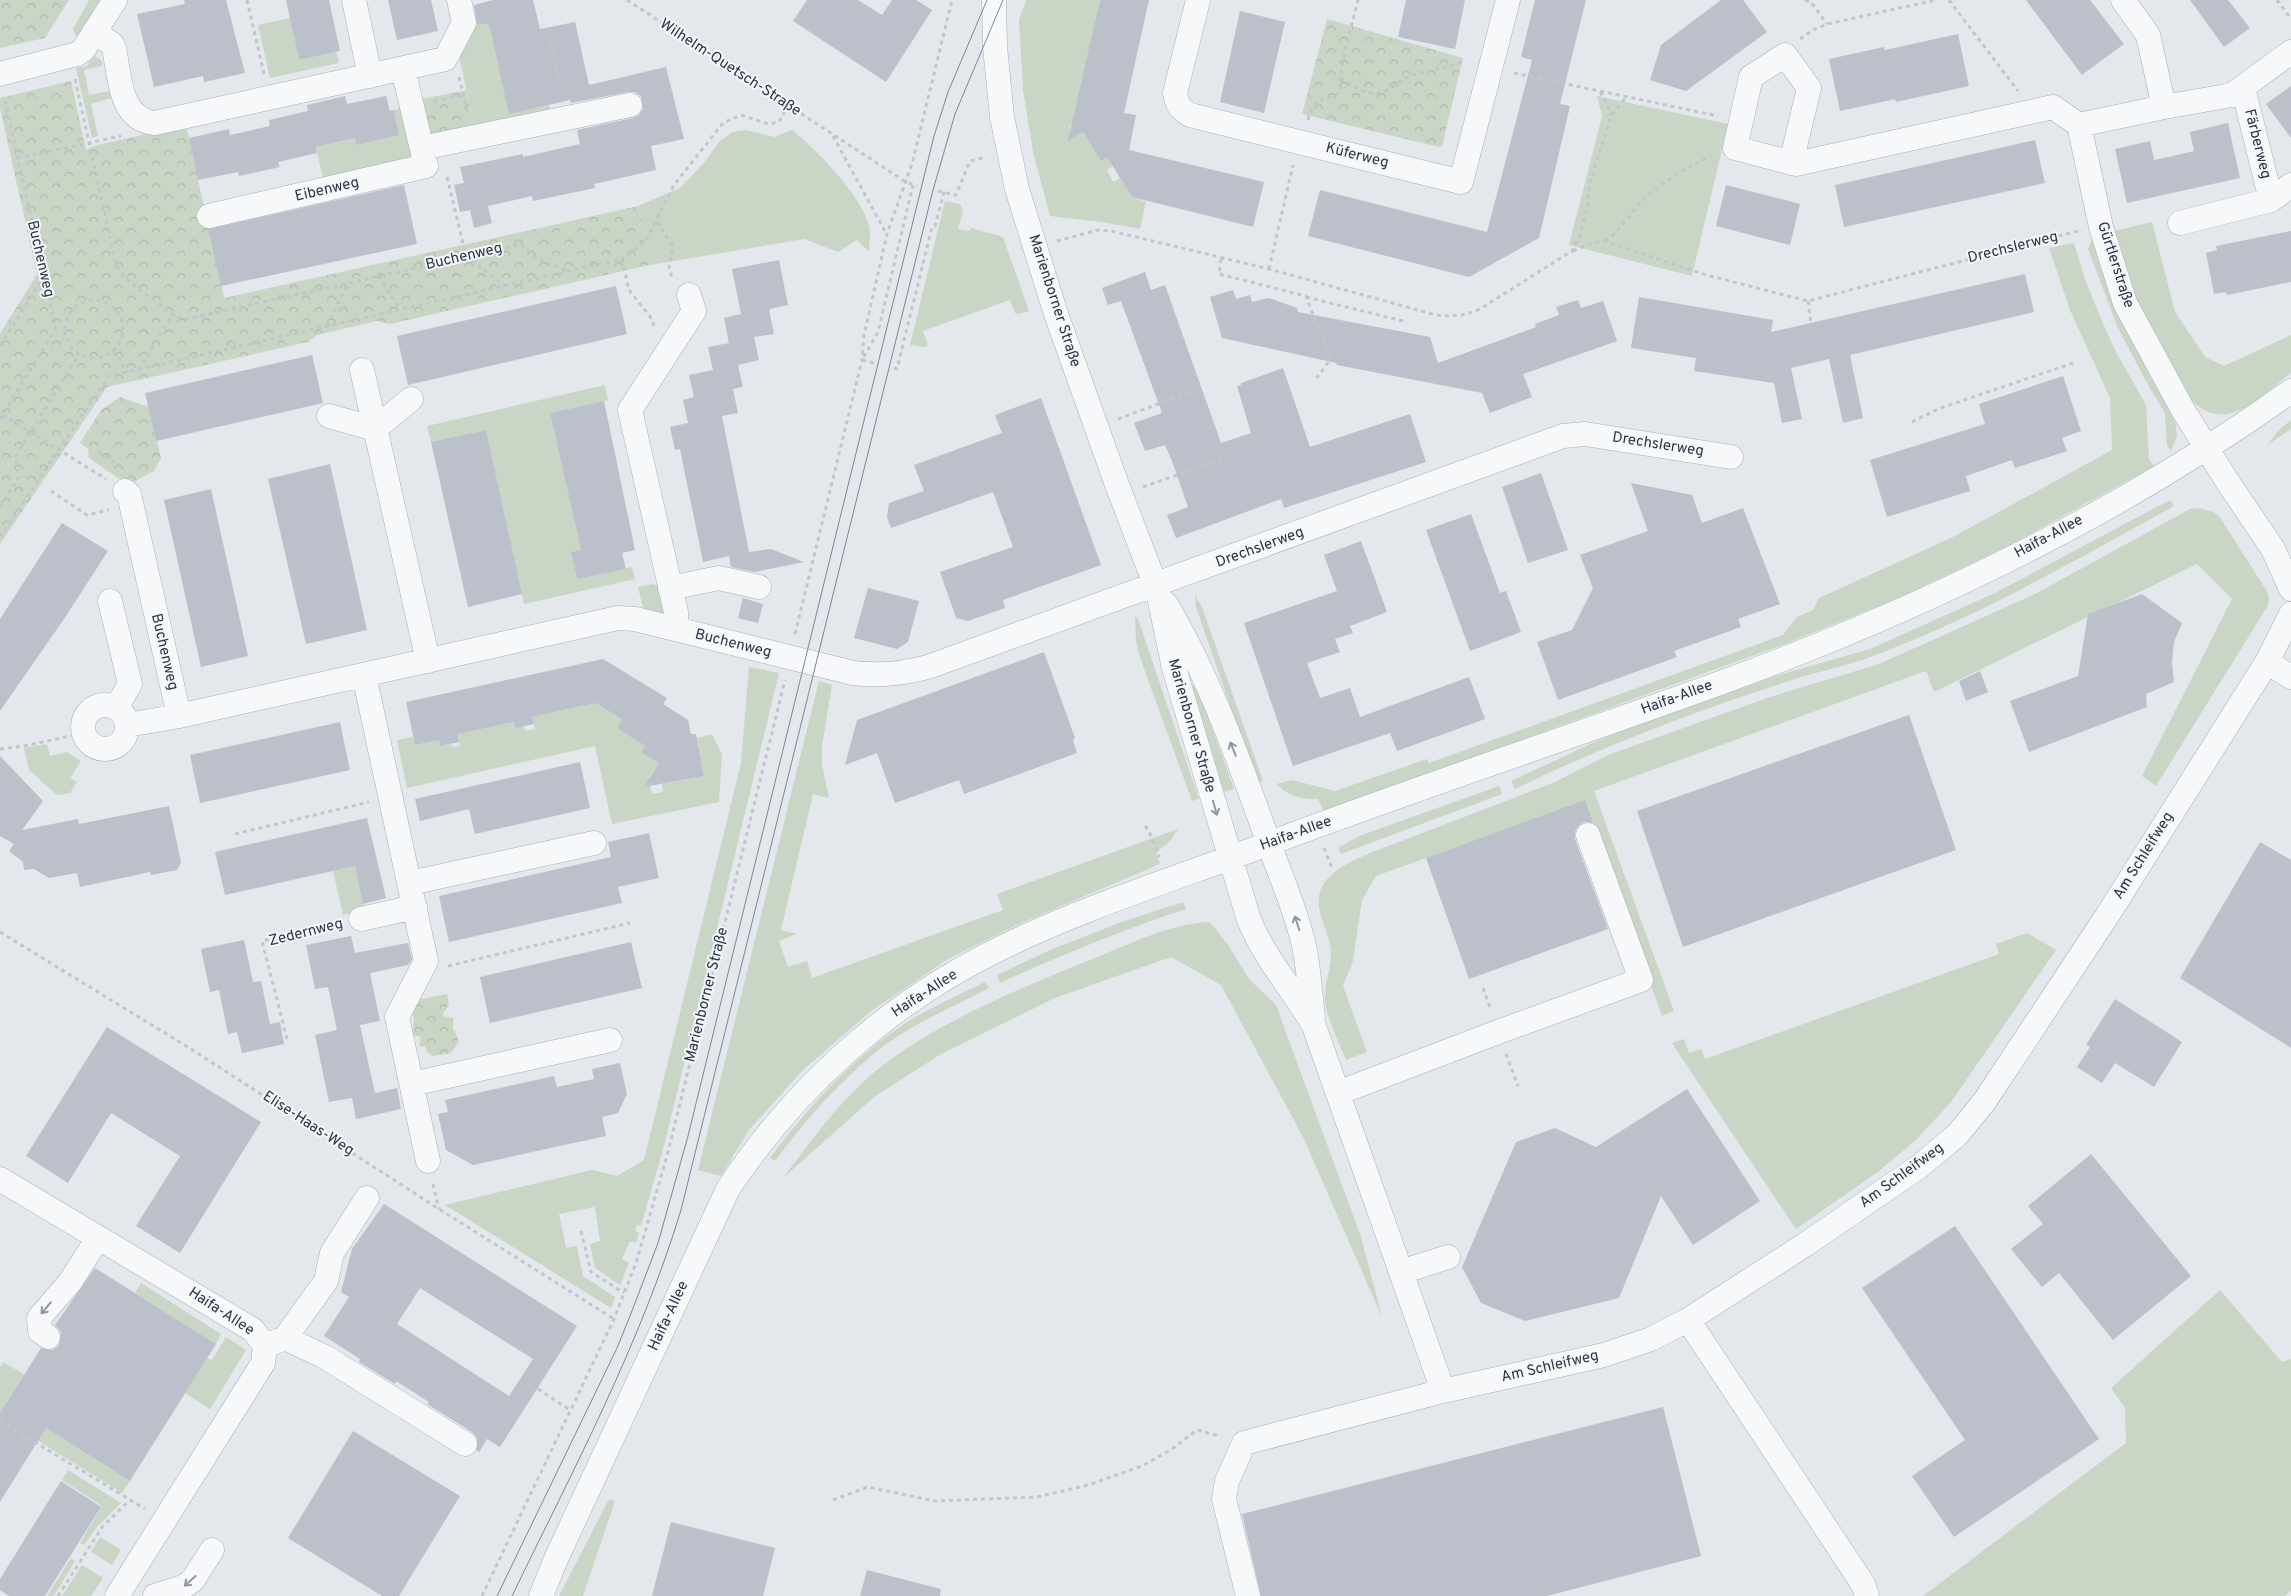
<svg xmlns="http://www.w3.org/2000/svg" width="2291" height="1596" font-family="Overpass,sans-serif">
<defs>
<pattern id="park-crowns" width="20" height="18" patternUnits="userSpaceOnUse" patternTransform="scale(1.25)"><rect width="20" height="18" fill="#c9d6c5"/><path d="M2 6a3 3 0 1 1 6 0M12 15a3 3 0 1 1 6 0" fill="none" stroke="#adb8ab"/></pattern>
</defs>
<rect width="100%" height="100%" fill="#e4e7ec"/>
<!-- green -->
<path fill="#c9d6c5" d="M89,0H100L77,38L73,29Z
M1026,0H1100L1074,124L1069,127L1075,136L1083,132L1101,160L1125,146L1131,153L1107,170L1113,182L1120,178L1132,197L1146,202L1140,229L1102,222L1050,216L1033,152L1023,90L1019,20Z
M290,18L299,60L336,52L339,63L270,78L258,25Z
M494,21L509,113L549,105L551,116L476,133L458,52L474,26Z
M94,55L102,61L103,64L102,66L84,70L89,95L109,91L111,98L91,104L98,136L92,138L76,68L87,66Z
M1597,96L1728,124L1692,276L1569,245L1602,116Z
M402,108L413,157L404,159L406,165L324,183L316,147L355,138L356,144L397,125L394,110Z
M746,130L774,137L792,130C816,149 861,195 869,225C871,233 869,243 869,252L857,240L838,252L804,239L650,265L638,206L680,188L704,163L719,142L732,132Z
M945,201L960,204L963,211L958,229L969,231L971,228L1003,237L1029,311L1019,314L1015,313L1010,300L923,331L928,345L925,347L910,345Z
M2152,222L2175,312L2205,357L2224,366L2291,335V373C2260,396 2227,436 2191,400L2136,299L2114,231Z
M2092,239L2121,318L2151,378L2175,419L2177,436L2171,451L2167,446L2165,413L2149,387L2118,328L2088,249Z
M2074,243L2086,282L2101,319L2115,350L2146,405L2149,459L2154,466L2014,543L1901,597L1785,644L1324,812L1318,799C1302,800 1288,796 1276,784L1292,780L1335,791L1427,759L1429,763L1783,635L1797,617L1813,610L1819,598L1953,537L2112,450L2110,398L2070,310L2049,248Z
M605,385L608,400L550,413L581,550L571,552L577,579L632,567L635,579L524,604L486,430L431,442L427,426Z
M2291,420V429L2267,445L2279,430Z
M2170,500L2174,506C2076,560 1978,617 1873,656C1843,667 1812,673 1782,683C1691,713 1601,747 1515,789L1511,781L1597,741L1622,731L1779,675L1870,649L1995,593Z
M2199,508L2213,512L2219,516L2268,593L2269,600L2267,607L2156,786L2142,776L2232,599L2197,564L1934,692L1926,671L1594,791L1674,1011L1662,1016L1585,801L1376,876L1362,900L1353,961L1343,986L1367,1052L1346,1060C1339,1042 1328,1021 1325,1002C1323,983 1334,964 1330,945C1327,926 1313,909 1321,889C1329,870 1353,861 1370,853L1555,782L1608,755L1770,697L1879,664L2035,594L2190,509Z
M652,584L661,586L666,614L643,608L638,587Z
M1195,595L1202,607L1263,781L1257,783L1196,607Z
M1135,617L1138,619L1199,799L1192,801L1139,655L1136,641Z
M749,667L779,673L665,1142L641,1226L637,1225L635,1231L639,1233L636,1243L630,1241L622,1259L629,1263L620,1285L595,1268L590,1244L600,1241L595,1207L559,1214L566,1248L577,1246L583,1276L615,1297L611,1308L445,1205L592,1170L617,1176L644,1160L741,763Z
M819,681L832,685L822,746V765L829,798L813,794L781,930L797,934L779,941L788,967L807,961L812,978L1003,910L997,894L1178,829L1171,840L1156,853L1160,864L1017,925L948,959L870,1012L803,1070L749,1130L721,1176L698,1170Z
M1193,685L1198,689L1234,789L1224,792L1190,694Z
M597,695L622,719L617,728L628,735L634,727L643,733L638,742L645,746L641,752L664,755L649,778L652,794L663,792L662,784L704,776L697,738L712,734L722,754L719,802L612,824L595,746L407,788L397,740L413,737L415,745L439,740L440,746L451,744L453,747L460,746L458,734L514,722L515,728L524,726L525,731L535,729L532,717L583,706Z
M47,744L50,756L67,752L81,761L70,778L77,782L70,793L57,795L29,770L24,748Z
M1499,786L1502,794L1341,854L1338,848L1359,836Z
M355,866L365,910L343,915L333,871Z
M1183,902L1186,909C1122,930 1061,955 1000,983L997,975L1050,950L1119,923Z
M1210,922L1229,946L1249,979L1276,1005L1361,1237L1382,1317L1303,1137L1221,985L1171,957L1055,998L941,1054L874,1097L783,1178C807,1146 831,1113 860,1085C920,1028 1015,991 1092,959C1130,944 1168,924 1210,922Z
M2027,933L2056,950L1951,1102L1916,1140L1879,1171L1796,1229L1672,1043L1684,1039L1689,1053L1701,1049L1705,1059L1999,954L1996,944Z
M985,982L989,988C951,1008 909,1025 876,1052C837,1084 805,1121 775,1161L770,1158C809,1106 852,1058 907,1022C931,1007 959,995 985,982Z
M141,1283L221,1334L216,1344L135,1293Z
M2220,1290L2282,1362L2291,1359V1591L2285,1596H1923L2126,1443L2125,1408L2111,1388Z
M226,1337L246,1350L210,1409L185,1393L207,1358L212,1360Z
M3,1362L24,1374L6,1403L130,1481L122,1493L0,1417V1367Z
M68,1470L121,1503L96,1528L84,1545L80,1543L102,1506L62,1480Z
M609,1499L615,1501L583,1596H559Z
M100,1537L121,1550L112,1565L91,1552Z
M71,1558L75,1561L54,1596H47Z
M82,1565L103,1578L91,1596H62Z"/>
<!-- park -->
<path fill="url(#park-crowns)" d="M0,0H69L45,38L0,48Z
M1327,19L1463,58L1442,146L1439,147L1302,114Z
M71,81L86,150L94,146L186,125L224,298L638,206L650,265L390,324L377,321L317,335L308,342L107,387L0,544V334L37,274L0,108V98Z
M466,90L476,133L434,137L428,131L418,100Z
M120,397L149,407L161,458L154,471L128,485L89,458L88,449L80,443L101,410Z
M447,994L449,1005L443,1013V1016L453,1018V1031H455L459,1042L451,1053L433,1056L427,1052L425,1046L419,1047L421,1037L413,1035L414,1015L410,1012L417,997L422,999Z"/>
<!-- building -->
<path fill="#bbc0ca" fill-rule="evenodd" d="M184,0H226L245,73L204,82L203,76L154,87L137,14L185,4Z
M286,0H329L340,51L299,60Z
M388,0H431L438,31L397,40Z
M493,0H533L540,29L575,22L589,85L666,67L684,139L651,146L656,170L594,184L595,188L533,201L532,196L488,206L492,223L474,228L470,210L460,212L454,185L464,183L460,167L523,154V157L580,144L577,130L633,118L639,115L643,109L641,96L635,92H628L571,103L570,100L509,114L489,23L477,25L474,5Z
M807,0H858L882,15L892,0H916L932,10L886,82L793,21Z
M1100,0H1149L1124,113L1136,115L1129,150L1264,182L1253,227L1132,197L1107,157L1101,161L1083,132L1068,141Z
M1406,0H1465L1455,49L1398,37Z
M1535,0H1586L1560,104L1570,106L1539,238L1469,277L1308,236L1320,190L1487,232L1532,60L1521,57Z
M1721,0H1743L1767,32L1686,91L1650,80L1661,45Z
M2026,0H2090L2124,44L2082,75Z
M2190,0H2228L2250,28L2224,47Z
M1240,11L1285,22L1264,113L1220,102Z
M1958,34L1969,86L1896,102L1895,99L1840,111L1829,59L1884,47L1885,50Z
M2291,86V138L2266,104Z
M345,96L347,104L386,96L390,111L394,110L399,135L356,145L355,138L337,142L316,147L317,153L278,162L280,167L239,176L238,172L198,180L189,138L229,129L230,135L270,126L269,120L308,111L307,105Z
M2228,123L2240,178L2127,203L2115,149L2150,141L2154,160L2173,156L2194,151L2190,132Z
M2035,140L2045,183L1844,227L1835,185Z
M404,185L417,244L221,286L208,229Z
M1726,185L1800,204L1790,245L1716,226Z
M2291,231V282L2227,295L2226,292L2214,294L2206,253L2217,250L2216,246Z
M779,260L788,305L769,309L774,334L754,337L759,360L738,365L743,387L733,389L738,413L722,416L749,552L771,549L804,562L754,572L731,567L729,556L703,562L680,449L675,450L670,427L688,423L683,400L694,397L689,375L713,370L708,347L729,343L724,318L741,314L732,269Z
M1145,272L1151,290L1165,285L1221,443L1251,433L1237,386L1241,385V383L1283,368L1310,447L1410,414L1426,462L1284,508L1281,499L1176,538L1167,515L1188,507L1172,461L1165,445L1145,451L1134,423L1162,413L1121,301L1108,305L1102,288Z
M2025,274L2034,312L1850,355L1863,418L1843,423L1829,359L1791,368L1802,419L1782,423L1774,383L1694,371L1696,358L1631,348L1639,297L1773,320L1771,332Z
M616,286L627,334L408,385L397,336Z
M1233,290L1236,299L1250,295L1252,302L1269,298L1297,308L1298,312L1430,337L1438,363L1536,327L1535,324L1559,315L1556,307L1578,300L1581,308L1603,301L1617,341L1523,374L1532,397L1490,413L1482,393L1337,365L1336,363L1222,338L1210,297Z
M312,355L323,403L156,441L145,393Z
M2063,376L2081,431L2062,438L2067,451L2015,468L2012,460L1966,476L1970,491L1887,517L1870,460L1985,424L1979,404Z
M1041,398L1101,565L1003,600L1005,608L968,621L956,618L940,572L1013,547L993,492L891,528L887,517L889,503L924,491L914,465L1002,433L995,415Z
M604,401L635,550L622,553L626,569L577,579L571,552L581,550L550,413Z
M486,430L522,594L468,607L431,442Z
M330,464L367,630L306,644L268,479Z
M1541,473L1568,550L1528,563L1502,487Z
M1631,483L1692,495L1702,523L1743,508L1780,604L1738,619L1741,627L1674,651L1677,657L1558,700L1537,642L1572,630L1593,588L1580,555L1648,531Z
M211,489L248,656L201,667L164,500Z
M1471,514L1500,593L1506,591L1521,632L1470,651L1426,530Z
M62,523L108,551L64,619L0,711V619Z
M1361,541L1387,612L1350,626L1353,633L1335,639L1340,652L1307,663L1320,698L1350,688L1360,717L1469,677L1485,719L1397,751L1390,733L1293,766L1244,623L1337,591L1324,555Z
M868,588L919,601L908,642L897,649L854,638Z
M2142,594L2182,623L2174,642L2172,662L2174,682L2146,694L2147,707L2029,752L2010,701L2078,676L2088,614Z
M743,598L763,604L758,623L738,618Z
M1044,652L1075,738L1073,740L1077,753L964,794L959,780L895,803L877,753L845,765L857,720Z
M603,659L667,698L663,704L688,720L691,734H696L704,776L644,787L659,763L641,752L645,746L617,728L622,719L596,703L532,717L534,724L515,728L514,722L458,734L459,742L440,746L439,740L415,745L406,702Z
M1980,671L1988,692L1966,701L1959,681Z
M1909,715L1956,850L1683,947L1637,811Z
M340,722L350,770L200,803L190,755Z
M0,756L43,801L22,830L78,819L79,824L169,806L181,862L177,870L151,875L150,872L80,887L77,873L49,878L34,869L24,870L23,862L9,851L14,844L0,836Z
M580,762L590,808L475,834L469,809L420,821L415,799Z
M1585,800L1593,823L1584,822L1578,826L1575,832V839L1608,929L1469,979L1426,858Z
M367,818L386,898L363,904L355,866L225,895L215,852Z
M649,833L659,878L618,887L622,903L449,942L439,896L611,857L608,842Z
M2260,842L2291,860V1048L2180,978Z
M351,936L355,953L408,943L412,959L408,965L370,973L380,1021L360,1025L375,1093L397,1088L401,1109L356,1119L352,1098L329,1102L315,1035L337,1030L328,987L315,989L306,945Z
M244,940L253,982L261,981L270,1024L280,1022L284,1044L242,1053L237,1032L228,1034L219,990L210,992L201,949Z
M631,942L642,988L490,1023L480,977Z
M2115,999L2182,1042L2154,1087L2115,1063L2102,1083L2077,1067L2090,1047L2086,1045Z
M107,1027L261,1122L180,1253L136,1226L180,1156L111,1113L68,1183L26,1156Z
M620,1063L627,1094L618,1113L602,1117L606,1136L473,1165L446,1150L438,1114L448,1112L445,1100L554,1076L557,1087L594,1079L592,1069Z
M1687,1089L1760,1201L1693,1245L1661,1196L1619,1298L1525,1321L1481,1303L1462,1267L1516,1142L1555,1128L1596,1147Z
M2091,1154L2191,1276L2113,1340L2059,1273L2042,1287L2011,1249L2043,1224L2028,1206Z
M384,1204L577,1326L500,1447L487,1439L479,1452L477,1451V1438L472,1432L427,1404L429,1402L396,1381L395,1384L359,1362L360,1359L324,1336L349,1297L341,1292L352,1249ZM420,1288L533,1359L509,1396L397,1324Z
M1955,1226L2099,1439L1954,1537L1912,1476L1965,1440L1862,1288Z
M95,1268L216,1344L130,1481L46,1428L0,1502V1413L41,1348L53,1350L59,1345L61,1332L55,1325Z
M1663,1407L1701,1556L1547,1596H1261L1242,1514Z
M353,1431L460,1496L399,1596H382L288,1538Z
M61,1481L101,1507L45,1596H9L0,1590V1579Z
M671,1522L775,1548L763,1596H652Z
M867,1570L941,1589L940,1596H860Z"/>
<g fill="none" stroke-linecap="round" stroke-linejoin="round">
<defs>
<path id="minor" d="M354,0L370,76
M994,0L995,47L1002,117L1017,189L1056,314L1116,482L1158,592L1174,668L1249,920C1265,959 1293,989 1314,1026L1443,1391
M1198,0L1175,93C1177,105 1180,109 1190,115L1461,182L1508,0
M94,32L112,44L114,48C120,76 119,120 155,123L445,59L464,23L459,0
M0,74L77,54L83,50L115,0
M2243,88L2271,200
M2164,107L2232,95L2291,52
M2079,125L2101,227L2125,303L2183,410L2227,481L2273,549L2291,589
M422,148L630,105
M1791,163L1809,88L1785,55L1751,77L1735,148L1796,164L2053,107L2079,125L2164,107L2148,35L2123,0
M209,216L426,166L403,69
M2180,223L2271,200L2291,185
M362,370L428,661
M329,416L375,429L411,399
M125,491L129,494L179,716
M670,588L719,578L759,587
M110,601L130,684L116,708
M1166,604C1211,680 1241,766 1271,849C1282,880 1297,913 1304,946C1309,969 1310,994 1313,1017
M677,629L676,612L630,410L694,311L689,295
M2267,662L2291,677
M364,675L426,961L397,1017L428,1161
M83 727a22 22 0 1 1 44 0a22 22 0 1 1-44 0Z
M128,725L179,716L618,618L635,619L853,673C879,676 902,674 928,667L1563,436L1585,434L1731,457
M410,883L594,843
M361,919L415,907
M412,1084L610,1040
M1338,1093L1498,1032L1641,980L1588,835
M0,1179L253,1330L265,1346L263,1363L117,1596
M1401,1272L1448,1257
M1688,1320L1863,1584L1867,1596
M48,1337L40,1331L39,1318L70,1282L98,1238
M285,1338L326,1281L332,1253L367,1198
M265,1346L285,1338L325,1357L465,1444
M155,1596L183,1587L193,1580L212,1550
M541,1596L556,1559L728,1189C795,1087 889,1003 999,949C1082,908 1171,880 1257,848C1410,790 1566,739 1720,683C1920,610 2118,515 2291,391
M1248,1596L1224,1499L1227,1481L1244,1443L1443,1391L1604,1355L1651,1339L1688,1320L1806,1244L1920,1166L1957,1135L1984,1102L2107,916L2267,662L2291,614"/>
</defs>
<!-- minor casing -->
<use href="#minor" stroke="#a9aeb7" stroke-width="25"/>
<!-- path -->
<path stroke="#c2c5cb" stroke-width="3" stroke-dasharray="4 4" stroke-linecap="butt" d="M247,0L264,74
M627,0L906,182L917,186
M1805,0L1811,2L1827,24
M1949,0L2018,91
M2277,0L2291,19
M549,32L563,95
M1800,39L1813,30L1827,24L1936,0
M1514,73L1718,116
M459,77L468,115
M75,79L116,265C128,284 139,289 157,302C166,309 172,315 183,320L518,245H521L542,261L568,271
M1340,79C1351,83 1359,92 1371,93C1387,96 1395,83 1408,77C1425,69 1441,71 1460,62L1466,63
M1600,92L1605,100L1611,115
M434,101L463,95
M1308,120C1315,88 1332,105 1340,90C1340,59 1351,30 1358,0
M833,136L886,233
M17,158L121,136
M447,177L466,256L505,286
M938,191L956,195L970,161L986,157
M657,222L673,246L669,266L672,278
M1057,241L1098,230L1111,231L1269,269L1436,315C1453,317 1464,316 1480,309L1572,251L1580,235L1587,209L1590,182L1611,116L1626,97
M1605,241C1621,231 1630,213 1644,199C1664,181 1688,166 1712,156
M1573,251L1587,245L1604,241L1706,275L1808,301L2078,231
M622,259L629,290L652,319L654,327
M1221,259L1219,274L1306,296L1330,360L1315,380
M1269,269L1293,165
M379,276L400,310
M1306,297L1407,322
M65 329a29 29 0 1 1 58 0a29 29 0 1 1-58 0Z
M1808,301L1811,323
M327,326L348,282
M0,346L44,277
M113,351L128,372
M874,363L862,360L878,332L913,185
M894,368L897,369L932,227L935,226L944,192
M139,370L172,315
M3,415L106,479
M0,419L56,328L4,97
M1118,419L1195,390
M1912,422L1938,409L2073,363
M98,452L119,465L120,467
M1143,487L1222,459
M51,491L87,515L109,510
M0,507L19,477L15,457L79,354
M0,537L109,376L622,259L645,242L674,185L723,123L741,115L768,124L779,122L788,105
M795,634L862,360L864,335L887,234L912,164L952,0
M0,749L24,746L84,733
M1145,826L1149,831L1159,857
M235,834L369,802
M1324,848L1332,868
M0,932L191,1049L439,1209L614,1319
M448,966L630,923
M1483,988L1491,1010
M287,1039L262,941L339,924
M1506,1054L1518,1086
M433,1184L439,1209
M581,1231L591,1272L624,1293
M538,1389L570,1410
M0,1421L145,1509
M833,1500L868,1487L935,1501L1037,1497L1088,1485L1142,1466L1172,1449L1197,1430L1220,1436
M58,1596L103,1526L130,1500
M482,1596L614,1319L636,1263L667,1156L785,680"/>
<!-- minor -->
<use href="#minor" stroke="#f7f8fa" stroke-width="24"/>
<!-- tram -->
<path stroke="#7d8696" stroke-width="1" d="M497,1596L617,1348L630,1316L658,1243L688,1136L934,136L948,92L987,0
M512,1596C573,1470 640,1345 681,1210L933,190L955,114L1003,0"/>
</g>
<!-- one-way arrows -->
<defs><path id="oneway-shaft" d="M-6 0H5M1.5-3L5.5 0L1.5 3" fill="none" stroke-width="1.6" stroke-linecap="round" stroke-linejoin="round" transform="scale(1.25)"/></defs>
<g stroke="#9196a0">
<use href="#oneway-shaft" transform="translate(1233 749) rotate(-112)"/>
<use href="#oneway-shaft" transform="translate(1215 808) rotate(74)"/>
<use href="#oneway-shaft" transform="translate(1297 923) rotate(-108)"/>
<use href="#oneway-shaft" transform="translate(46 1308) rotate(130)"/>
<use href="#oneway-shaft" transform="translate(190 1581) rotate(138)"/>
</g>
<g text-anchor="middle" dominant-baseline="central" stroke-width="4" stroke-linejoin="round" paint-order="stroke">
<!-- street labels -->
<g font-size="15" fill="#2b3445" stroke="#f4f6f9">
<text transform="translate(730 68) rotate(33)">Wilhelm-Quetsch-Straße</text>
<text transform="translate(2257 144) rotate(76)">Färberweg</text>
<text transform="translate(1357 156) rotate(14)">Küferweg</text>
<text transform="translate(327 190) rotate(-13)">Eibenweg</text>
<text transform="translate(2013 248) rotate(-14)">Drechslerweg</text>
<text transform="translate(464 257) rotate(-13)">Buchenweg</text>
<text transform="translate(40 259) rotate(77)">Buchenweg</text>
<text transform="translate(2115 265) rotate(72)">Gürtlerstraße</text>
<text transform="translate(1054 301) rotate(72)">Marienborner Straße</text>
<text transform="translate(1658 445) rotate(9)">Drechslerweg</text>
<text transform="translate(2049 537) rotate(-28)">Haifa-Allee</text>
<text transform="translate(1260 548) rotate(-20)">Drechslerweg</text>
<text transform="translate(733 644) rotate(14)">Buchenweg</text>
<text transform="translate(164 652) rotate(77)">Buchenweg</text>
<text transform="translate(1677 698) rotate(-20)">Haifa-Allee</text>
<text transform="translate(1191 726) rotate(74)">Marienborner Straße</text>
<text transform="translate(1296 834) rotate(-20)">Haifa-Allee</text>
<text transform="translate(2144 856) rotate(-58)">Am Schleifweg</text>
<text transform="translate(306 933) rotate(-14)">Zedernweg</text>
<text transform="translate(925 994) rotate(-33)">Haifa-Allee</text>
<text transform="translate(707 995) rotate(-76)">Marienborner Straße</text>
<text transform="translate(308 1124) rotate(33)">Elise-Haas-Weg</text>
<text transform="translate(1902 1176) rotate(-36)">Am Schleifweg</text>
<text transform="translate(221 1312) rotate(33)">Haifa-Allee</text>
<text transform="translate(669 1316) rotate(-65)">Haifa-Allee</text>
<text transform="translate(1550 1367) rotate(-13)">Am Schleifweg</text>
</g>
</g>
</svg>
